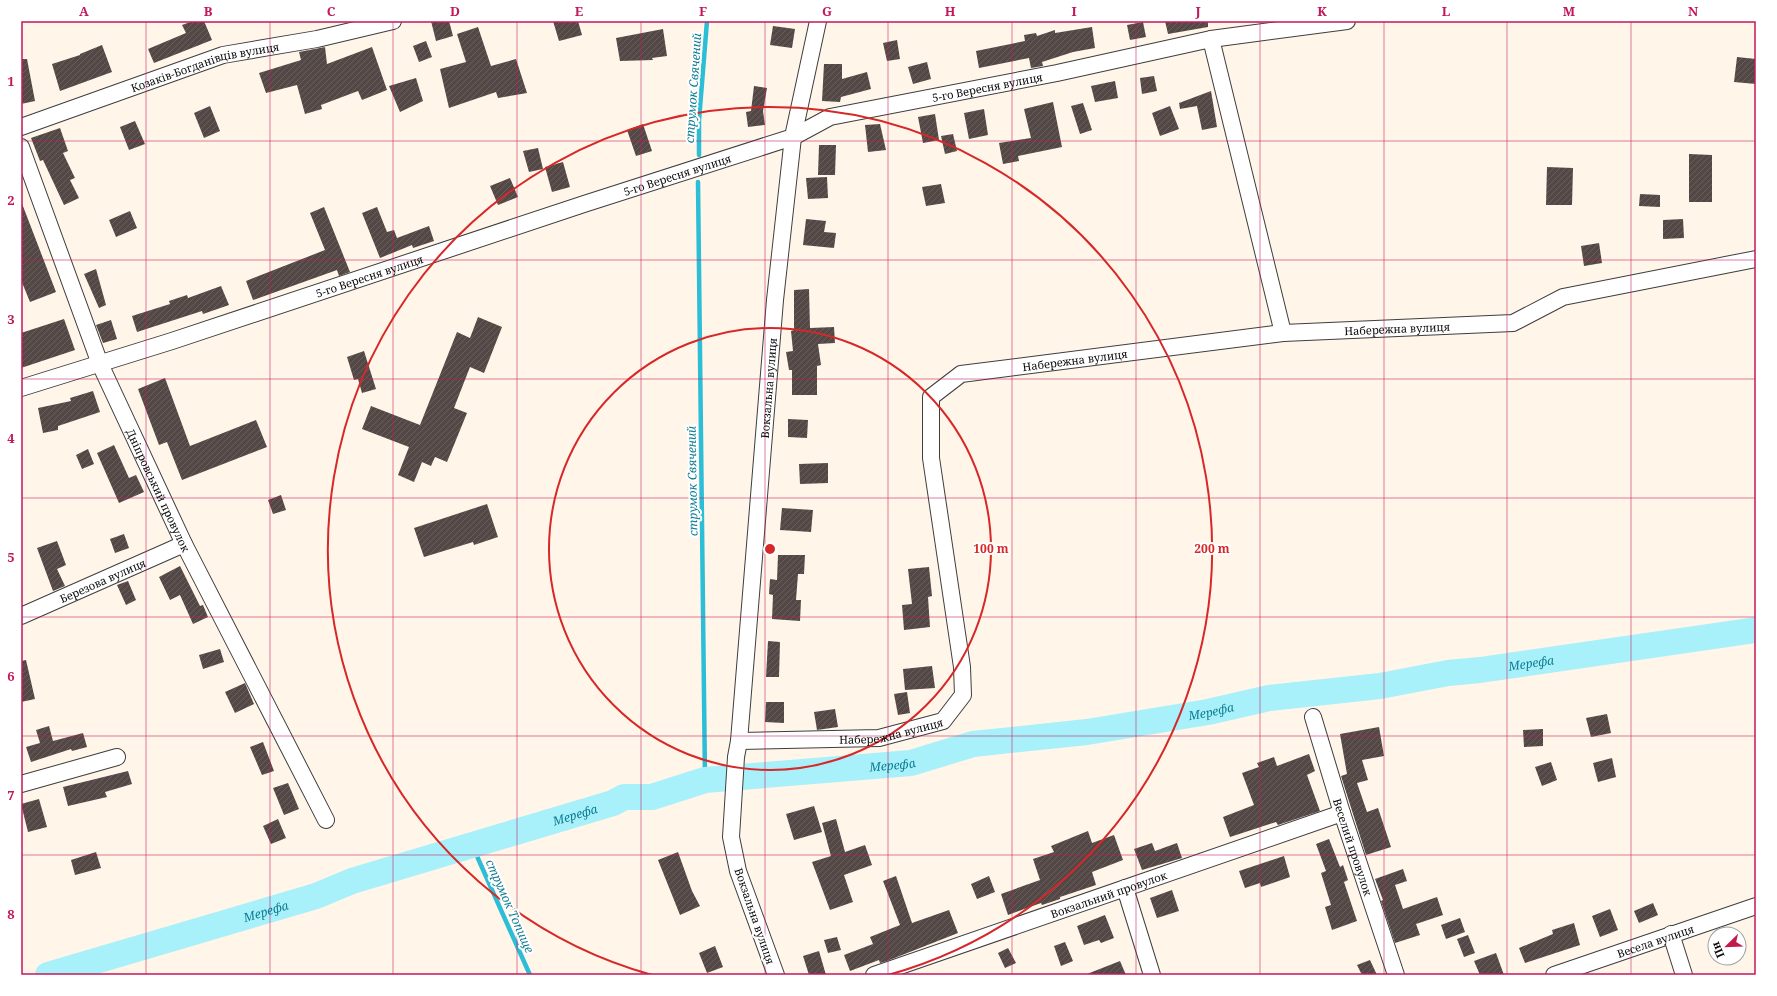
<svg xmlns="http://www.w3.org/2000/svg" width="1777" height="996" font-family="'Noto Serif',serif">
<defs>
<pattern id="building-hatch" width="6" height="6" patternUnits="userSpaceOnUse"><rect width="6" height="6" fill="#544846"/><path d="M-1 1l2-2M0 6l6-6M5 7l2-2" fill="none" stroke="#685e5c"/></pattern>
</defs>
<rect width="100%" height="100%" fill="#fff5e8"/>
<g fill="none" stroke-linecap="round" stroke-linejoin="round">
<!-- stream -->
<path stroke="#2bbed6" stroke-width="4.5" d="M699,155V120L707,21
M698,182L705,780
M472,845L530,975"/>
<!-- river -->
<path stroke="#a9f1fa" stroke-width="26" id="s1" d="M48,975L316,896L352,881L613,803L624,797H652L705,780L911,763L973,744L1087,732L1208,712L1269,698L1380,686L1448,673L1480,670L1756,630"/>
</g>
<!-- building -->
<path fill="url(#building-hatch)" d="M193,21H204L212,40L154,63L148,49L186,33L182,25Z
M431,21H449L453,36L436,41Z
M553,21H578L582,35L559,41Z
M1165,21H1208V27L1168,34Z
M1143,22L1146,37L1130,40L1127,25Z
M773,26L795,29L792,48L770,45Z
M478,27L491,66L516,59L527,93L498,98L496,92L449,108L440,69L466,62L457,34Z
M1092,27L1095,48L1073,52L1042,62L1043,66L1031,68L1029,58L979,68L976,51L1025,41L1024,35L1036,33L1037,36L1055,30V33Z
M663,29L667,56L652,58L653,60L620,61L616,38Z
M897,40L900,59L887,61L883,43Z
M426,41L432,57L419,62L413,46Z
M102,45L112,72L60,91L52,64L80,55V54Z
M325,47L327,64L372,47L387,90L362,100L358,91L321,105L322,109L305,114L297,85L266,93L259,73L301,60L299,52Z
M1737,57L1756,59V84L1734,82Z
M21,59H27L35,101L21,104Z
M927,62L931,79L913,84L908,67Z
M824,64H842V79L867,72L871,89L841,97L840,102L822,101Z
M1154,76L1157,91L1142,94L1140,78Z
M416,78L423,101L400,112L389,86Z
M1115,81L1118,98L1095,102L1091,86Z
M754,86L767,88L763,111L765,125L748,127L746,112L751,111Z
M1211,91L1217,127L1202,130L1197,106L1180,109L1179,103Z
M1053,102L1062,147L1018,156L1019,161L1003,164L999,143L1031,138L1024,109Z
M1083,103L1092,130L1080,134L1071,106Z
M210,106L220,131L204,138L194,113Z
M1170,106L1179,129L1160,136L1152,113Z
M984,109L988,135L969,139L964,113Z
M935,114L939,140L923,143L918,117Z
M135,121L145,144L129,150L120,127Z
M643,124L652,151L636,156L627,130Z
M880,124L886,150L868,152L865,125Z
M60,128L68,151L63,153L75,178L70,180L79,198L64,205L43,160L40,161L31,138Z
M953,134L957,151L945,154L941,136Z
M819,145H836L835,175H818Z
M538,148L543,169L529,172L523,151Z
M1689,154L1712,155V202H1689Z
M563,162L570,187L552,192L545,167Z
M1547,167L1573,168L1572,205H1546Z
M827,177L828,198L808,199L806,178Z
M510,178L518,197L498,205L490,186Z
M941,184L945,203L926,206L922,187Z
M1640,194L1660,195V207L1639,206Z
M21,201L56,292L30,302L21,280Z
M324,207L350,272L339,276L337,270L253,300L246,281L325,250L310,213Z
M377,207L387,232L394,230L397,238L429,226L434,241L413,248L412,245L380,258L362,213Z
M130,211L137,228L116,237L109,220Z
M806,219L826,221L824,232L836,233L834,248L803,245Z
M1683,219L1684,238L1663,239V220Z
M1599,243L1602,263L1584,266L1581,246Z
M96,269L106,305L99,308L84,274Z
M221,286L229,305L203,314L202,311L137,332L132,316L170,304L169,301L187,295L188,298Z
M809,289L810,328L834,327L835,343L818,344L821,365L817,366V395H792V370H789L786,352L793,351L791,331L794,330V290Z
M478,317L502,327L484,373L470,367L454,408L467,413L447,462L435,457L431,466L422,462L414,482L398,475L409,447L362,429L371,406L420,425L457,332L470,338Z
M64,319L75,350L21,368V333Z
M111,320L117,339L103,343L96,325Z
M364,351L376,389L362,393L358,379L354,380L347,357Z
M165,378L190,446L256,420L267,447L182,480L167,442L159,445L138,389Z
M93,391L100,412L58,426V430L43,433L38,408L71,401L70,398Z
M788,419L808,420L807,438L788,437Z
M114,445L129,478L136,475L144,492L119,503L97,453Z
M88,449L94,464L82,469L76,455Z
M828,463V483L800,484L799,464Z
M281,495L286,510L273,514L268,500Z
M487,504L498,537L474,545L473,542L424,557L414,528Z
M782,508L813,510L811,532L780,530Z
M124,534L129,548L115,553L110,539Z
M57,541L66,565L57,569L65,586L53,591L37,548Z
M778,555H805L804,574H798L796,600H801L800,621L772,619L773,595L769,594L770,579L777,580Z
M180,566L200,606L203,605L208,617L193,624L180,595L170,600L159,577Z
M929,567L932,596L928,597L930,627L904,630L902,605L912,604L908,569Z
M128,581L136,600L126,605L117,585Z
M768,641L780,642L779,677H766Z
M220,649L224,662L203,669L199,655Z
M26,660L35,699L21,702V661Z
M932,666L935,688L905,690L903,669Z
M245,683L254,704L235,713L225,692Z
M907,692L910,713L898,715L894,694Z
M766,702H784V723L765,722Z
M835,709L838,727L817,730L814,712Z
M1607,714L1611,733L1591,737L1586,718Z
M49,726L53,741L83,733L87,747L72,751L71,749L31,762L26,747L40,743L36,730Z
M1379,727L1384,756L1362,760L1368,780L1357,783L1367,812L1378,808L1391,847L1366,855L1341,776L1347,774L1340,734Z
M1543,729V746L1524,747L1523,730Z
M263,742L274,771L262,775L250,747Z
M1309,754L1315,771L1307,775L1320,811L1278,825L1276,822L1230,837L1223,817L1254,805L1242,773L1259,767L1257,763L1274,757L1277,766Z
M1612,758L1616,777L1598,782L1593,763Z
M1551,762L1557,780L1542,786L1535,767Z
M128,771L132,784L105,792L107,797L68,806L63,787Z
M288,783L299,809L284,815L273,788Z
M39,799L47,827L28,832L21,804Z
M814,806L822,832L794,840L786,814Z
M278,819L286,838L271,844L263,826Z
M836,819L845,852L865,845L872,865L844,875L853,902L830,910L812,862L831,856L822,823Z
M1088,831L1092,843L1114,835L1123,860L1092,872L1096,885L1060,897V899L1042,905L1041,903L1008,915L1001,894L1040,880L1033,859L1054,852L1051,846Z
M1329,839L1340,867L1343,865L1348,880L1344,882L1357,921L1332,930L1325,907L1331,905L1321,873L1326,871L1316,844Z
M1152,843L1155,851L1177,843L1182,858L1142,870L1134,849Z
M96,852L101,868L75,875L71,860Z
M678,852L692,891L700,906L680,915L658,860Z
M1284,856L1290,877L1261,887L1260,883L1245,888L1239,871Z
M1403,869L1407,881L1395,885L1403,909L1437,897L1443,915L1416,924L1420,935L1395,943L1381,901L1383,900L1375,879Z
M896,876L912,923L949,910L958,933L887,961L880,963L879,960L850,971L844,955L873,944L870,937L900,925L883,881Z
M989,876L995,892L977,899L971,884Z
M1172,890L1179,911L1157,918L1150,898Z
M1653,903L1658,915L1639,923L1634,911Z
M1610,909L1618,930L1600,937L1592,916Z
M1105,915L1114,938L1101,943L1099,940L1084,945L1077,926Z
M1460,918L1465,932L1446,939L1441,925Z
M1574,923L1580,945L1525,963L1519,948L1553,934L1552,930Z
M1468,935L1475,953L1464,957L1457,939Z
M837,937L841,950L828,953L824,940Z
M1065,942L1073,961L1061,966L1054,946Z
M715,946L723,967L707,973L699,953Z
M1008,948L1016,963L1005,968L998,953Z
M819,951L826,975H809L803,956Z
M1496,953L1504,975H1480L1474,961Z
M1370,960L1377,975H1362L1357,965Z
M1120,961L1126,975H1087V974Z"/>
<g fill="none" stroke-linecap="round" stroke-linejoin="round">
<defs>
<g id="minor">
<path d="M1211,39L1283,333"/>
<path id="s2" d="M21,127L223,55L317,39L393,21"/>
<path id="s3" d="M21,147L100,364L184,544L326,820"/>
<path id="s4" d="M21,388L172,341L584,204L793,137L830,117L1057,73L1211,39L1347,21"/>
<path id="s5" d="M21,616L184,544"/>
<path id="s6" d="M1313,717L1342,813L1396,975"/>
<path id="s7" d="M739,741L879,738L943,721L963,695L962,667L931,458V397L961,374L1283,333L1513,323L1563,297L1756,259"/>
<path d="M21,784L117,757"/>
<path d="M1125,888L1152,975"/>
<path d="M1671,934L1684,975"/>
<path id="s8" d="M776,975L738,871L731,837L736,757L739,741L775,300L793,137L818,21"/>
<path id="s9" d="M874,975L1342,813"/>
<path id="s10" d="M1554,975L1756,906"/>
</g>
</defs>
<!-- minor casing -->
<use href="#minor" stroke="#3e3e3e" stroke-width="18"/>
<!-- minor -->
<use href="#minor" stroke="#fff" stroke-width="16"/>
</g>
<!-- grid -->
<path fill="none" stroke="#c2185b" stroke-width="1" stroke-opacity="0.55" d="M146,21V975M270,21V975M393,21V975M517,21V975M641,21V975M765,21V975M888,21V975M1012,21V975M1136,21V975M1260,21V975M1384,21V975M1507,21V975M1631,21V975M21,141H1756M21,260H1756M21,379H1756M21,498H1756M21,617H1756M21,736H1756M21,855H1756"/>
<!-- distance rings -->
<g fill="none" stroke="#d62828" stroke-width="2">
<circle cx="770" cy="549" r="221"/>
<path d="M652 975A442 442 0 1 1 888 975"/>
</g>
<g text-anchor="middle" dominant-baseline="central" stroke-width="4" stroke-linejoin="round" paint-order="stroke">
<!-- street labels -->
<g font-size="11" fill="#0b0b0b" stroke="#fff">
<text stroke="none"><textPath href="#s2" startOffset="194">Козаків-Богданівців вулиця</textPath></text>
<text stroke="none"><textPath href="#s4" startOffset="1014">5-го Вересня вулиця</textPath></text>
<text stroke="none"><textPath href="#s4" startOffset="690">5-го Вересня вулиця</textPath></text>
<text stroke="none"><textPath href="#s4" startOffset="366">5-го Вересня вулиця</textPath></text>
<text stroke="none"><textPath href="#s7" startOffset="1016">Набережна вулиця</textPath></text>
<text stroke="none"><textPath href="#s7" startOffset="692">Набережна вулиця</textPath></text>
<text stroke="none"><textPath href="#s8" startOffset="596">Вокзальна вулиця</textPath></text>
<text stroke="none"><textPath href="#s3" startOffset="370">Дніпровський провулок</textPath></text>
<text stroke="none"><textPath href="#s5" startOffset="89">Березова вулиця</textPath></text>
<text stroke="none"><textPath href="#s7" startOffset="153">Набережна вулиця</textPath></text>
<text stroke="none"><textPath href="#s6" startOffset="136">Веселий провулок</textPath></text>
<text stroke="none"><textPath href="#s9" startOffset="248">Вокзальний провулок</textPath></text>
<text transform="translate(755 916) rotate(71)">Вокзальна вулиця</text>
<text stroke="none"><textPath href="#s10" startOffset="107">Весела вулиця</textPath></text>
</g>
<!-- water labels -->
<g font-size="12" font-style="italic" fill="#0d7c94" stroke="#fff">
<text transform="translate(693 88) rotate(-86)">струмок Свячений</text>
<text transform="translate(692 481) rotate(-91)">струмок Свячений</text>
<text stroke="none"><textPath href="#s1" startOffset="1523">Мерефа</textPath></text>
<text stroke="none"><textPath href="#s1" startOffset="1199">Мерефа</textPath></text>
<text stroke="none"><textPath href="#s1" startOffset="875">Мерефа</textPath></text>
<text stroke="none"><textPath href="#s1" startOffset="551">Мерефа</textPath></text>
<text transform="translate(510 906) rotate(66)">струмок Топище</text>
<text stroke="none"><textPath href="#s1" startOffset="227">Мерефа</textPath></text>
</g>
</g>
<circle cx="770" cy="549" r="6" fill="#d62828" stroke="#fff" stroke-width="2"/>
<g font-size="12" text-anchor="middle" font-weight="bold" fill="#d62828" stroke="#fff" stroke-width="4" stroke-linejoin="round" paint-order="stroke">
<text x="991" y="553">100 m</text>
<text x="1212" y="553">200 m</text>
</g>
<!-- border -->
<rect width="1777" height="996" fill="none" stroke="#ffffff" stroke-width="44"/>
<!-- north arrow -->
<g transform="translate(1727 946) rotate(247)"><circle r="19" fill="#ffffff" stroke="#9d9d9d"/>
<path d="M0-3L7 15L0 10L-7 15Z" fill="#c31a4e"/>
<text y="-6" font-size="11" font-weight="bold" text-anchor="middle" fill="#0b0b0b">Пн</text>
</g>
<rect x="22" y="22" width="1733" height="952" fill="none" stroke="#c2185b" stroke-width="1.5"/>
<g font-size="13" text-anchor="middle" font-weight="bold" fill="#c2185b">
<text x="84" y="16">A</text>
<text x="208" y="16">B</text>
<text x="331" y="16">C</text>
<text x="455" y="16">D</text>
<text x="579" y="16">E</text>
<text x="703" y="16">F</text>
<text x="827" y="16">G</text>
<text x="950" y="16">H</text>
<text x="1074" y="16">I</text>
<text x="1198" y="16">J</text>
<text x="1322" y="16">K</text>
<text x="1446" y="16">L</text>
<text x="1569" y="16">M</text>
<text x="1693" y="16">N</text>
<text x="11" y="86">1</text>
<text x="11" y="205">2</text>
<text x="11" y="324">3</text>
<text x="11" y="443">4</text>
<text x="11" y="562">5</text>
<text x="11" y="681">6</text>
<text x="11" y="800">7</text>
<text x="11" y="919">8</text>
</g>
</svg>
